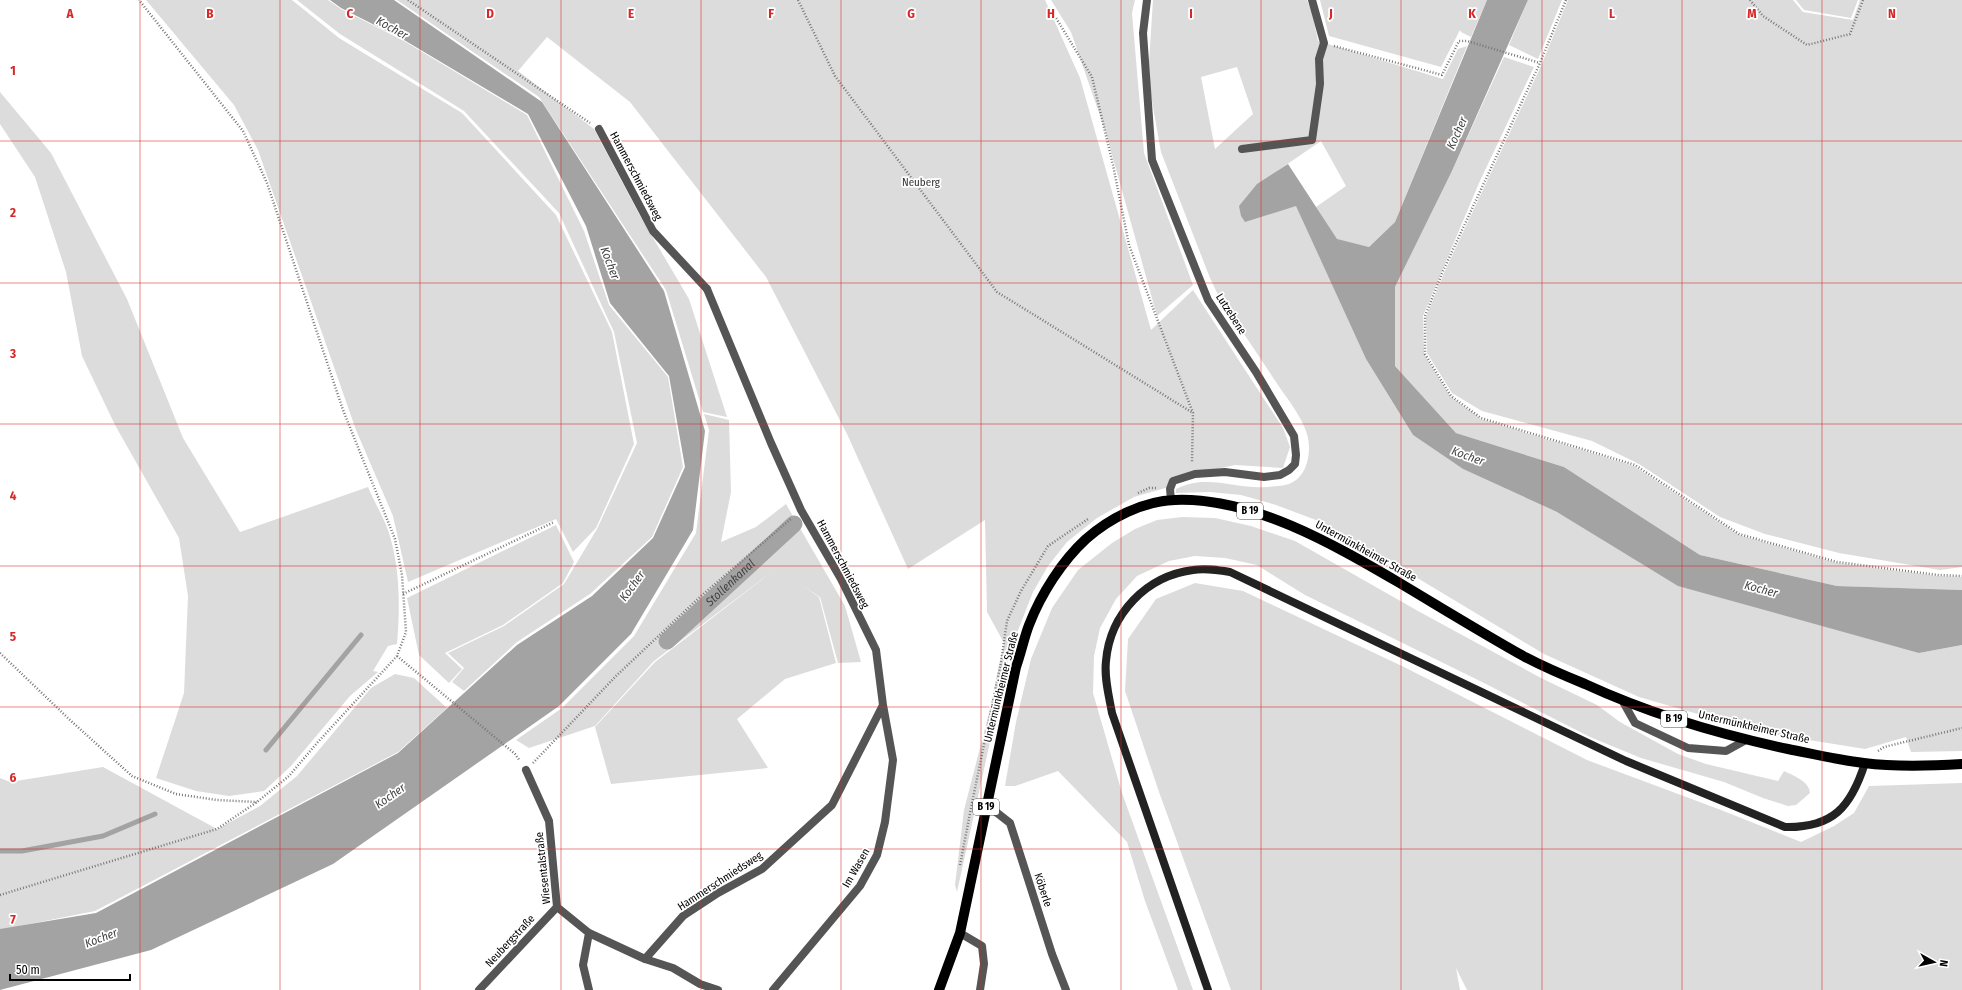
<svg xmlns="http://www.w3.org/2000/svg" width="1962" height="990" font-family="'Fira Sans Condensed',sans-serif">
<rect width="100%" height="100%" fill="#fff"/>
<!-- green -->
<path fill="#dcdcdc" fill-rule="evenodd" d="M146,0H292L339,38L462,113L556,215L612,332L634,444L596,528L573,552L556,519L408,582L393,516L356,430L258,150L234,105Z
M297,0H328L341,9L404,41L527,115L584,231L609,305L668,377L683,467L652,537L590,594L517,642L464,691L452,682L464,668L448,653L504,626L564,584L597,529L637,443L614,332L559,213L464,111L340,34Z
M397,0H1045L1080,78L1151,330L1193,290L1283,428L1290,447L1283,468L1235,465L1176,478V485L1134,497L1097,518L1067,542L1048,566L1033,592L1010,651L957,892L955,885L964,810L989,713L1004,643L987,612L985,520L908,569L847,434L766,277L630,102L547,37L518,71L594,129L639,214L689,299L727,417L703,412L666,290L539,97Z
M1051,0H1135L1132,13L1144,153L1193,285L1157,316L1106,133L1071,32Z
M1153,0H1307L1312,12L1318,41L1443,79L1458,49L1467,46L1395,222L1369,247L1337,240L1316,207L1346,186L1321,141L1257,185L1278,210L1296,205L1366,359L1413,435L1463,469L1557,512L1919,653L1962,645V751L1911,752L1906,737L1865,749L1760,732L1639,697L1544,654L1384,558L1316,520L1276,505L1241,495L1210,492L1176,493V489C1208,473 1237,490 1268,487C1275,486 1284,486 1289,484C1308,477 1312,451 1307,434C1302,417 1288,400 1278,385C1258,355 1239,326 1219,297L1210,278L1161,152L1150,90L1149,62ZM1237,67L1253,114L1215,149L1201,77Z
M1320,0H1487L1471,37L1461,32L1460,30L1441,67L1329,36Z
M1528,0H1562L1538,59L1509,45Z
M1568,0H1793L1803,12L1853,20L1860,0H1962V567L1940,570L1839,553L1765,534L1720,517L1639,464L1592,441L1482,411L1452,393L1427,353L1426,317L1444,273L1541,66Z
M1796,0H1858L1851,18L1804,10Z
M1504,57L1534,67L1479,183L1423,316L1424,354L1450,396L1481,419L1634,466L1739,535L1837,563L1937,576L1962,577V590L1837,586L1700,555L1564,467L1456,433L1395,366V287L1452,171Z
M0,92L51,153L127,299L183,438L240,532L368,487C375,504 387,522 391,540C400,573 400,610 397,644L388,646L373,671L378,672L350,696L291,766L264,791L229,796L196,791L156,778L184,693L188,596L179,538L115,425L82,356L66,272L35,177L0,124Z
M704,414L729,420L731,492L721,542L756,527L786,504L845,606L861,662L838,663L820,597L803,586L819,597L836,663L785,679L737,719L768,768L611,784L595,727L655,662L777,568L654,661L595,726L529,748L516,740L562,708L634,636L696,533L709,430Z
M1182,517L1215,518L1251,526L1295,541L1418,611L1541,678L1597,705L1620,722L1678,754L1706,764L1778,781L1784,771C1794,776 1809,781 1810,793L1796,805L1788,806L1763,798L1724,782L1641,758L1590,737L1484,683L1305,595L1257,565L1225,558L1195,556L1169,561L1137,576L1116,599L1100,628L1094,656L1093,693L1122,793L1193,990H1178L1145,901L1127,842L1058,771L1015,786H1005L1016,722L1031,659L1052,608L1078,570L1112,543L1135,529L1157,520Z
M556,525L574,562L563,583L503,625L445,653L462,669L449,683L419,655L407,598Z
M1195,583L1243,591L1404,667L1587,760L1721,810L1801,842L1834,826L1854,813L1869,786L1962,783V990H1467L1456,968L1460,990H1231L1159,792L1125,691L1128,639L1156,599Z
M395,674L414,678L447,708L398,752L95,911L0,930V778L10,782L103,767L217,829L260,806L297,776L371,688Z"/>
<!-- water -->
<path fill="#a3a3a3" d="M330,0H394L542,102L664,291L705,431L693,530L631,634L559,706L333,864L151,950L0,990V929L96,913L398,753L517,645L592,596L653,538L685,467L669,376L610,303L586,226L528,114L404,40L341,8Z
M1487,0H1528L1452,171L1395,287V366L1456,433L1564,467L1700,555L1837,586L1962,590V645L1919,653L1678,586L1557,512L1463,469L1413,435L1366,359L1296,206L1245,222L1241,216L1239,206L1257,184L1288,164L1337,239L1369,247L1395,222Z"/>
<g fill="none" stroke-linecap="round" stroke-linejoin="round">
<!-- stream -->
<path stroke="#a3a3a3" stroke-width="5" d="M266,750L361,635
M0,851H22L103,836L155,814"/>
<!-- canal -->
<path stroke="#a3a3a3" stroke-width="17" id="s1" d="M667,641L794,524"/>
<!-- path -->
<path stroke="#777" stroke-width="2.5" stroke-dasharray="1 2" stroke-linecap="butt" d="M408,0L590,123
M798,0L835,76L997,292L1193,413
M1566,0L1540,63L1443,271L1425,316V354L1451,396L1481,418L1635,465L1739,534L1837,562L1938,575L1962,576
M1750,0L1763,16L1807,45L1850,34L1863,0
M1053,13L1092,77L1113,165L1129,245L1193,413L1192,462
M1334,46L1442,75L1459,41H1467L1540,63
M1138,493L1149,488H1156
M403,594L554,522
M0,653L70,720L132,776L176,794L217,800L257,802
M397,656L515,754L520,761
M1878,751L1884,747L1962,728
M533,763L616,676L701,596L792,518
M972,803L1001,662L1007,621L1021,591L1048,546L1088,519
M960,865L972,803
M0,895L217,829L257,802L289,776L317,743L397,656L406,632L402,575L395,539L343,410L267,183L243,131L139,0"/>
<!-- lane -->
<path stroke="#555" stroke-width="8" d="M1147,0L1143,33L1152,160L1208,300L1256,372L1294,436L1296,455L1295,464L1289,470L1280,475L1264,477L1225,472L1195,474L1173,481L1170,489L1171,500
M599,129L653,231L707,289
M1242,149L1312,140L1320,84L1319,59L1324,43L1312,0
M1622,700L1635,723L1688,748L1726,751L1746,740
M960,933L982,946L984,964L980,990"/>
<!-- street -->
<path stroke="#555" stroke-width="8" d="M526,770L549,821L557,907L589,933L645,959L673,968L700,984L718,990
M987,805L1010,823L1052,954L1066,990
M645,959L683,916L718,893L762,869L832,805L883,705L876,650L841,579L801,510L771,443L707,289
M479,990L557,907
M589,990L583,965L589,933
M773,990L860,886L877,855L885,822L893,760L883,705"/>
<!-- secondary -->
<path stroke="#222" stroke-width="8" d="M1208,990L1112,713C1109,696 1104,678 1106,661C1110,614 1146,576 1193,570C1206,568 1218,570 1230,572L1626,761L1785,827C1833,828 1851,807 1865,763"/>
<!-- primary -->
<path stroke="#000" stroke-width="10" d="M939,990L960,933L1016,667C1021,653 1024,638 1029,625C1041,594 1062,561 1086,539C1110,518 1143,501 1175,500C1252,497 1333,544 1398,582C1440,607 1482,633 1525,657C1544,667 1565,676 1585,684C1650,714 1718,734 1788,749C1813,754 1838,760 1864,763C1895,767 1930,766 1962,764"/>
</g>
<!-- grid -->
<path fill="none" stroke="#d62828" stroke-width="1" stroke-opacity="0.55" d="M140,0V990M280,0V990M420,0V990M561,0V990M701,0V990M841,0V990M981,0V990M1121,0V990M1261,0V990M1401,0V990M1542,0V990M1682,0V990M1822,0V990M0,141H1962M0,283H1962M0,424H1962M0,566H1962M0,707H1962M0,849H1962"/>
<g text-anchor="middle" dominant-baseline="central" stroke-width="3.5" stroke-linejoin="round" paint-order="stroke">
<!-- shield labels -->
<g fill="#fff" stroke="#4c4c4c" stroke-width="1">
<rect x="1237" y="503" width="26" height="16" rx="3"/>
<rect x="1661" y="711" width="26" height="16" rx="3"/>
<rect x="973" y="799" width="26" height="16" rx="3"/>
</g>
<g font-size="10" font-weight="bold" fill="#000">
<text x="1250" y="511">B 19</text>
<text x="1674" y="719">B 19</text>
<text x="986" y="807">B 19</text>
</g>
<!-- street labels -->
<g font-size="11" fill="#000" stroke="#fff">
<text transform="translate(636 176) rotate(62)">Hammerschmiedsweg</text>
<text transform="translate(1231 314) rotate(57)">Lutzebene</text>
<text transform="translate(1366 551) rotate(29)">Untermünkheimer Straße</text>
<text transform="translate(843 564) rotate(62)">Hammerschmiedsweg</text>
<text transform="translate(1001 687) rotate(-76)">Untermünkheimer Straße</text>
<text transform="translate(1754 727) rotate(13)">Untermünkheimer Straße</text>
<text transform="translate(543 868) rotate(-96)">Wiesentalstraße</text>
<text transform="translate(856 868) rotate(-60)">Im Wasen</text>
<text transform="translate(720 881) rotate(-33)">Hammerschmiedsweg</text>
<text transform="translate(1043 890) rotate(72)">Köberle</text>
<text transform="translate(510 941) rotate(-47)">Neubergstraße</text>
</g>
<!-- park labels -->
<g font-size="11" fill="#333" stroke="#fff">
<text x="921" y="182">Neuberg</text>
</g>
<!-- water labels -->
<g font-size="12" font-style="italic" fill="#444" stroke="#fff">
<text transform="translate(392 28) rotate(29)">Kocher</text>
<text transform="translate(1457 133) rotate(-66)">Kocher</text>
<text transform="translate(610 263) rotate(69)">Kocher</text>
<text transform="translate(1468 456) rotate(20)">Kocher</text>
<text stroke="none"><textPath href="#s1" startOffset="86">Stollenkanal</textPath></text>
<text transform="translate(632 586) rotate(-54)">Kocher</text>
<text transform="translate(1761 589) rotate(15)">Kocher</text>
<text transform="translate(390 796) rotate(-35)">Kocher</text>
<text transform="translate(101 938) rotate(-21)">Kocher</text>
</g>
</g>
<g font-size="13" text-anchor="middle" font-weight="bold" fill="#d62828" stroke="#fff" stroke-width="3.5" stroke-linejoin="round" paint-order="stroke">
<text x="70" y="18">A</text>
<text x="210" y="18">B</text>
<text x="350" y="18">C</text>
<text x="490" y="18">D</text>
<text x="631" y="18">E</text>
<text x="771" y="18">F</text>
<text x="911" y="18">G</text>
<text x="1051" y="18">H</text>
<text x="1191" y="18">I</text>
<text x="1331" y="18">J</text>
<text x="1472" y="18">K</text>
<text x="1612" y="18">L</text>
<text x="1752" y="18">M</text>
<text x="1892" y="18">N</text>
<text x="13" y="75">1</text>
<text x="13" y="217">2</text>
<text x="13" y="358">3</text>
<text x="13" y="500">4</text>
<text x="13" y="641">5</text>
<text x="13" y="782">6</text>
<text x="13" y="924">7</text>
</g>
<!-- north arrow -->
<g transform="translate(1934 962) rotate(98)" stroke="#ffffff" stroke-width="3" paint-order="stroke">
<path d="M0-3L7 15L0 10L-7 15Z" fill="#000000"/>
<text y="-6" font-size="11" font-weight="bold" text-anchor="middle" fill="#000000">N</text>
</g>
<!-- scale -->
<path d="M10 974v6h120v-6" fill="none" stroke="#000000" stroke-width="2"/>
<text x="16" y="974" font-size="12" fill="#000000" stroke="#ffffff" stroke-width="3" paint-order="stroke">50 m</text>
</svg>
